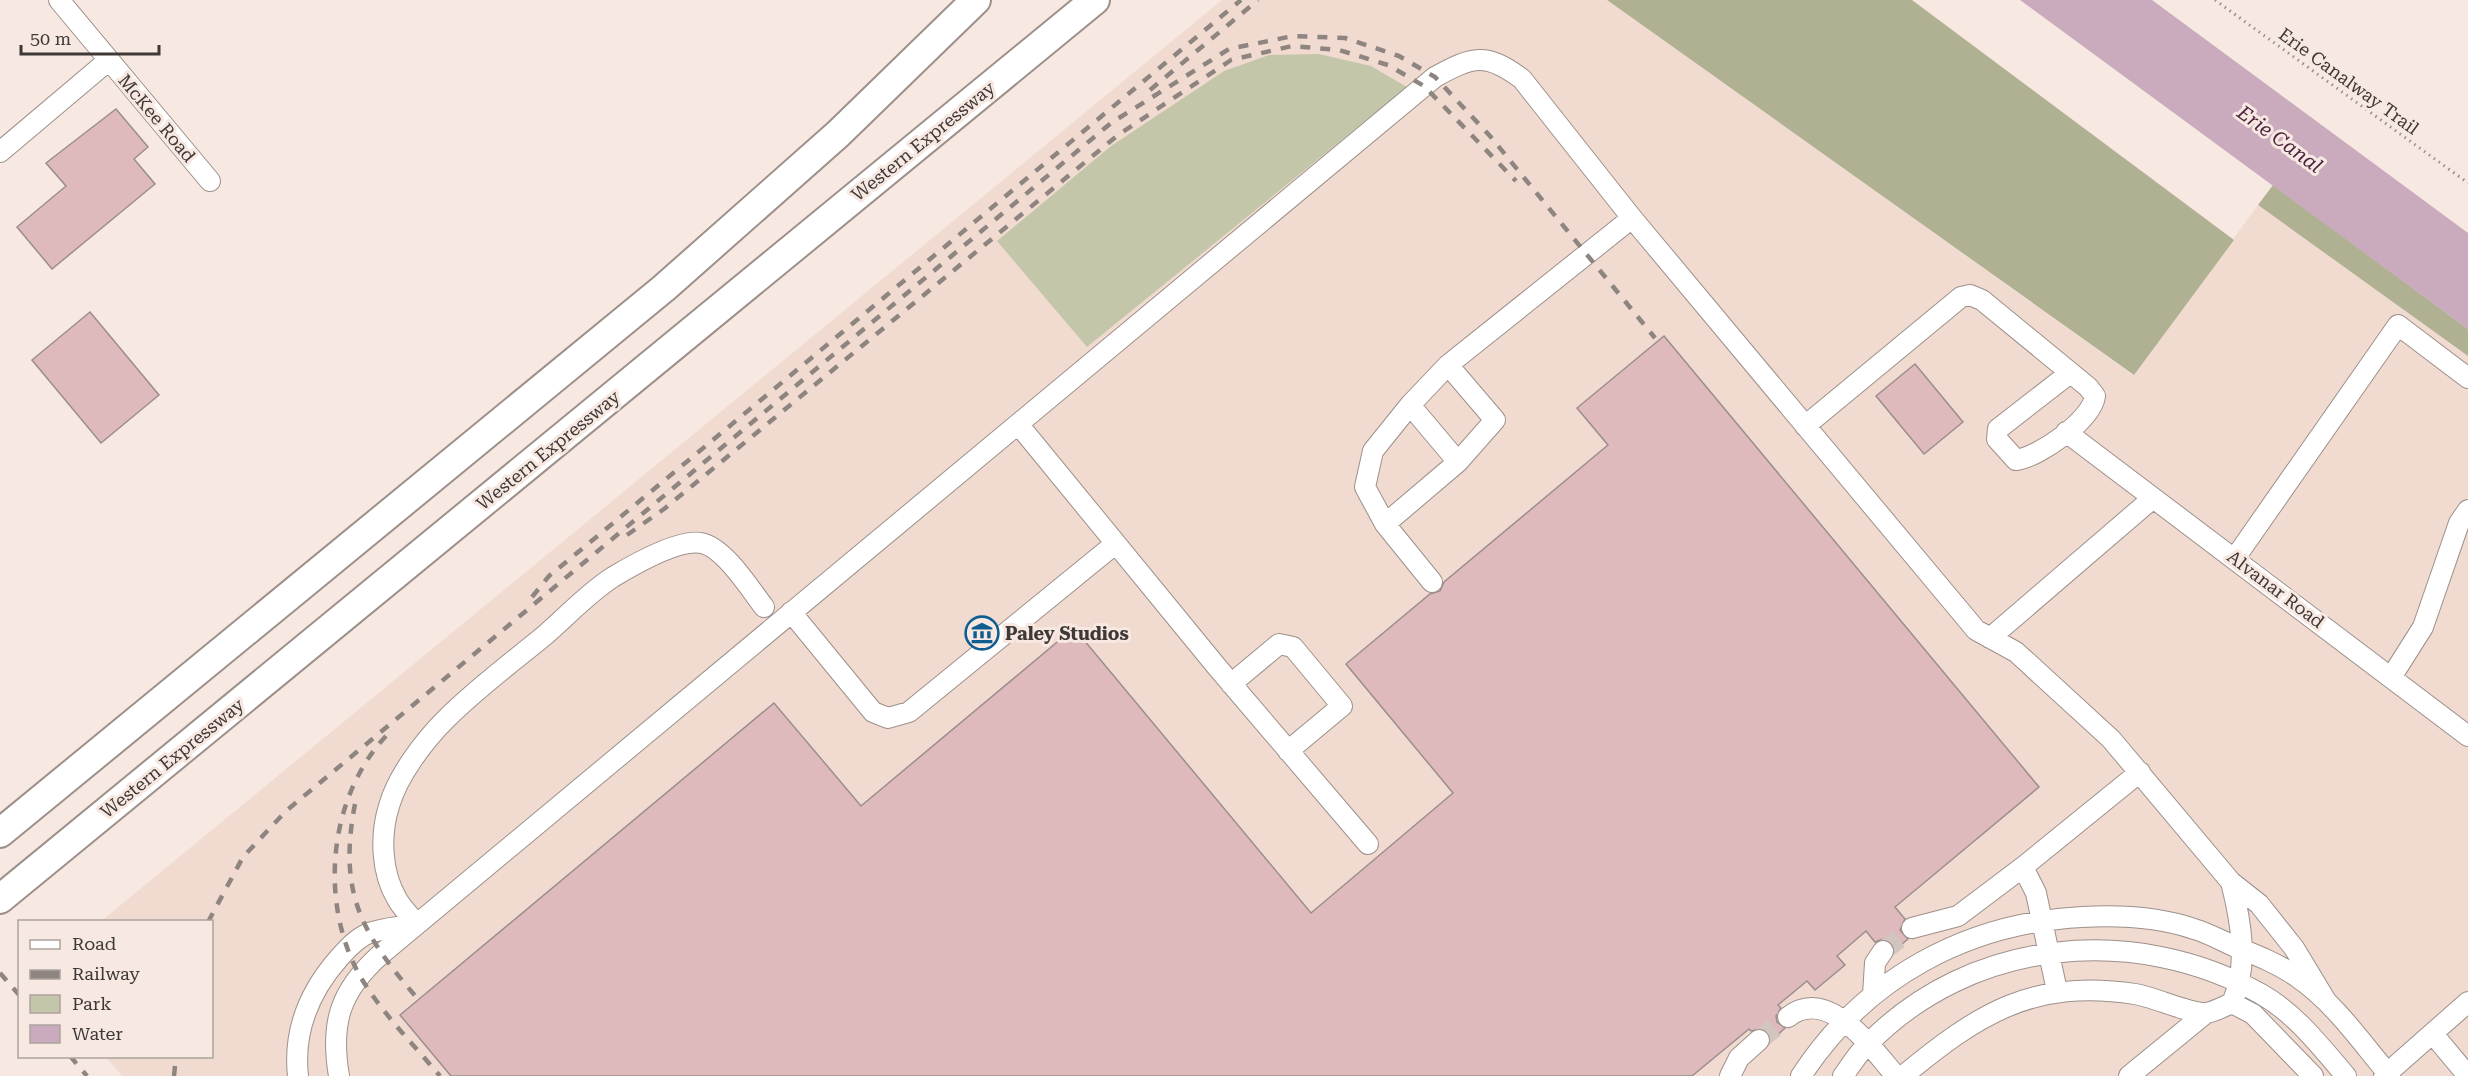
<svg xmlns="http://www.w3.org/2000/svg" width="2468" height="1076" font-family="'Roboto Serif',serif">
<rect width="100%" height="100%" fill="#f7e8e1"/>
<!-- built -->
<path fill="#f1dbd0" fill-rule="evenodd" d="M1222,0H1607L2133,375L2258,205L2468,356V1076H122L106,1057L212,1056V922H100ZM2087,438L2263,566L2392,665L2377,677L2077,454Z"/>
<!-- green -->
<path fill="#c4c6aa" d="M1319,54L1371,66L1407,87L1087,347L997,241L1111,146L1224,71L1269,55Z"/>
<!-- forest -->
<path fill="#afb192" d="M1607,0H1912L2234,240L2134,375Z
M2273,185L2468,329V356L2258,205Z"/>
<!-- water -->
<path fill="#c9abbd" d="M2020,0H2152L2468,233V329Z"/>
<!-- building -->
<path fill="#dfbabc" stroke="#9c8d8e" stroke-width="1.5" d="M116,109L148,147L134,159L155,184L52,269L17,227L66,186L46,163Z
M90,312L159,395L101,443L32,360Z
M1664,336L2039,787L1895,907L1905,919L1900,930L1908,939L1895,950L1889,941L1883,939L1875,942L1866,931L1837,956L1845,965L1815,990L1807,981L1778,1005L1781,1008L1776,1016L1777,1022L1785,1028L1771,1041L1768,1032L1763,1029L1751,1031L1749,1029L1692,1076H451L400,1015L774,703L861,806L1074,628L1311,913L1453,793L1346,664L1430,594L1440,591L1444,582L1608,445L1577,408Z
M1915,364L1963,422L1924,454L1876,396Z"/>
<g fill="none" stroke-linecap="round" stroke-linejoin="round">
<!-- minor-tunnel -->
<path stroke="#d2c5bf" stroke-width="20" stroke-dasharray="20 10" stroke-linecap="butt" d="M1883,951L1912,928
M1759,1040L1788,1017"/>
<defs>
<path id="minor" d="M59,0L210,181
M0,152L109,60
M1448,365L1495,420L1458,462L1410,405L1448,365L1632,218
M1410,405L1373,451L1365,487L1385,524L1432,582
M1018,424L1217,667L1368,844
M1805,426L1961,297L1970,295L1982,300L2088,387L2095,396C2092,420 2039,457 2016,460L1997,439L1998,429L2070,373
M2066,432L2468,736
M1385,524L1458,462
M2235,558L2398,325L2468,378
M791,612L873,712L888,718L909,712L1115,544
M1990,638L2153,498
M2392,676L2423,627L2459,523L2468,510
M1231,684L1279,644L1293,647L1342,706L1288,751
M2023,867L2036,893L2057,991
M1912,928L1958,916L2023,867L2140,772
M1873,995L1875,963L1883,951
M2232,1003L2253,1014L2313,1076
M1788,1017C1829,985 1872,1049 1896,1076
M2433,1034L2468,1076
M298,1076C293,1030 309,992 339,958C347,949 356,939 367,934C381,928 402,927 417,924C410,916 402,908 397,899C381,872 380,835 389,806C398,775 424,741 446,719C476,689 511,663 544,636C566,617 588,593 613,577C633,565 678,539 701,543C724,547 750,589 764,607
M339,1076C330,1023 340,991 380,955L1435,77C1473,56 1486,52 1522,79L1632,218L1976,630L2016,652L2111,739L2231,882L2259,904L2294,948L2326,1001
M1730,1076L1739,1058L1759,1040
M1801,1076C1865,978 1966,923 2082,917C2119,915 2159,917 2194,929C2208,933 2222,941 2236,947C2256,955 2279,964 2297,977C2334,1002 2361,1042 2390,1076
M1843,1076C1851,1065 1858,1053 1868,1044C1971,938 2135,923 2261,994C2295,1013 2321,1047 2346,1076
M1903,1076C1978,1014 2033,978 2135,994C2154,997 2190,1014 2206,1013C2214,1012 2225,1006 2232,1003C2249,966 2241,921 2231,882
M2129,1076L2206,1013
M2384,1076L2468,1002"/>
<path id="highway" d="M0,833L664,288L838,134L976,0
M0,899L1095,0"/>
</defs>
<!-- minor casing -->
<use href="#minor" stroke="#9d908a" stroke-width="22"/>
<!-- highway casing -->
<use href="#highway" stroke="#9d908a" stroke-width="32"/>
<!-- path -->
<path stroke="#9a8f8b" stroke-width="3" stroke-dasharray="1.5 4.5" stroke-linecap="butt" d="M2215,0L2468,183"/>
<!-- minor -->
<use href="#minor" stroke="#fff" stroke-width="20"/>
<!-- highway -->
<use href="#highway" stroke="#fff" stroke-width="28"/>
<!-- rail -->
<path stroke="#8e8480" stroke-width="4.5" stroke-dasharray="10 10" stroke-linecap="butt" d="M1150,90L1258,0
M627,535L664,509L1118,135L1231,60L1292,46L1339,50L1388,65L1424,86L1516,181
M532,597L549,576L594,539L1241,0
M386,736C328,798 319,903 360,976C381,1012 413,1044 440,1076
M355,804C338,892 361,933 417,998
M208,922L243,857L286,811L1111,123L1229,49L1293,36L1345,38L1399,56L1435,77L1490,136L1655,338
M0,973L20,996
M70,1056L87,1076
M174,1076L176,1056"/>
</g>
<!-- icons -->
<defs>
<symbol id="museum-ring" viewBox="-11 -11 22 22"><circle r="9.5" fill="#f7e8e1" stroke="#105e91" stroke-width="1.5"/><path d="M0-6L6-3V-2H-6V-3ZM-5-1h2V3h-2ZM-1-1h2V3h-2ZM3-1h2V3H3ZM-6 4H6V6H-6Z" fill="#105e91"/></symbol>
</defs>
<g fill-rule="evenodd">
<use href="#museum-ring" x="963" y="614" width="38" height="38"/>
</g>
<g text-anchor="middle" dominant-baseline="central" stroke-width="6" stroke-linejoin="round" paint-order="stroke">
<!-- street labels -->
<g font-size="18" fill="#3e3836" stroke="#f7e8e1">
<text transform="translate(2349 81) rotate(36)">Erie Canalway Trail</text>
<text transform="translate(157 118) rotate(50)">McKee Road</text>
<text transform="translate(923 141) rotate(-39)">Western Expressway</text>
<text transform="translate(548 450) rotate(-39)">Western Expressway</text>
<text transform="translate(2276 589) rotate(37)">Alvanar Road</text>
<text transform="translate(172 758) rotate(-39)">Western Expressway</text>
</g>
<!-- poi labels -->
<g font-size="18" font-weight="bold" fill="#3e3836" stroke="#f7e8e1" text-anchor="start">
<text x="1005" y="633">Paley Studios</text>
</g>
<!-- water labels -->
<g font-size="20" font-style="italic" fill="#4d243f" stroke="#f7e8e1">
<text transform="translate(2280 139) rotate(36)">Erie Canal</text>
</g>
</g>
<!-- legend -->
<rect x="18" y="920" width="195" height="138" fill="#f7e8e1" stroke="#ada29d" stroke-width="1.5"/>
<rect x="30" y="940" width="30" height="9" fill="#ffffff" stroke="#ada29d" stroke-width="1.5"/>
<text x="72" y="950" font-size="18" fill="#3e3836">Road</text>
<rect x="30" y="970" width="30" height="9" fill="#8e8480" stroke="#ada29d" stroke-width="1.5"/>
<text x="72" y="980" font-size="18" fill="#3e3836">Railway</text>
<rect x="30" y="995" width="30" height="18" fill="#c4c6aa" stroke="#ada29d" stroke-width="1.5"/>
<text x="72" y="1010" font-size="18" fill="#3e3836">Park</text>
<rect x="30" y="1025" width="30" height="18" fill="#c9abbd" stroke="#ada29d" stroke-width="1.5"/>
<text x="72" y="1040" font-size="18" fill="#3e3836">Water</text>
<!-- scale -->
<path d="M21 45v9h138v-9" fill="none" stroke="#3e3836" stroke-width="3"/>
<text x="30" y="45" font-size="18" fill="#3e3836" stroke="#f7e8e1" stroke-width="4.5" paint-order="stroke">50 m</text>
</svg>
